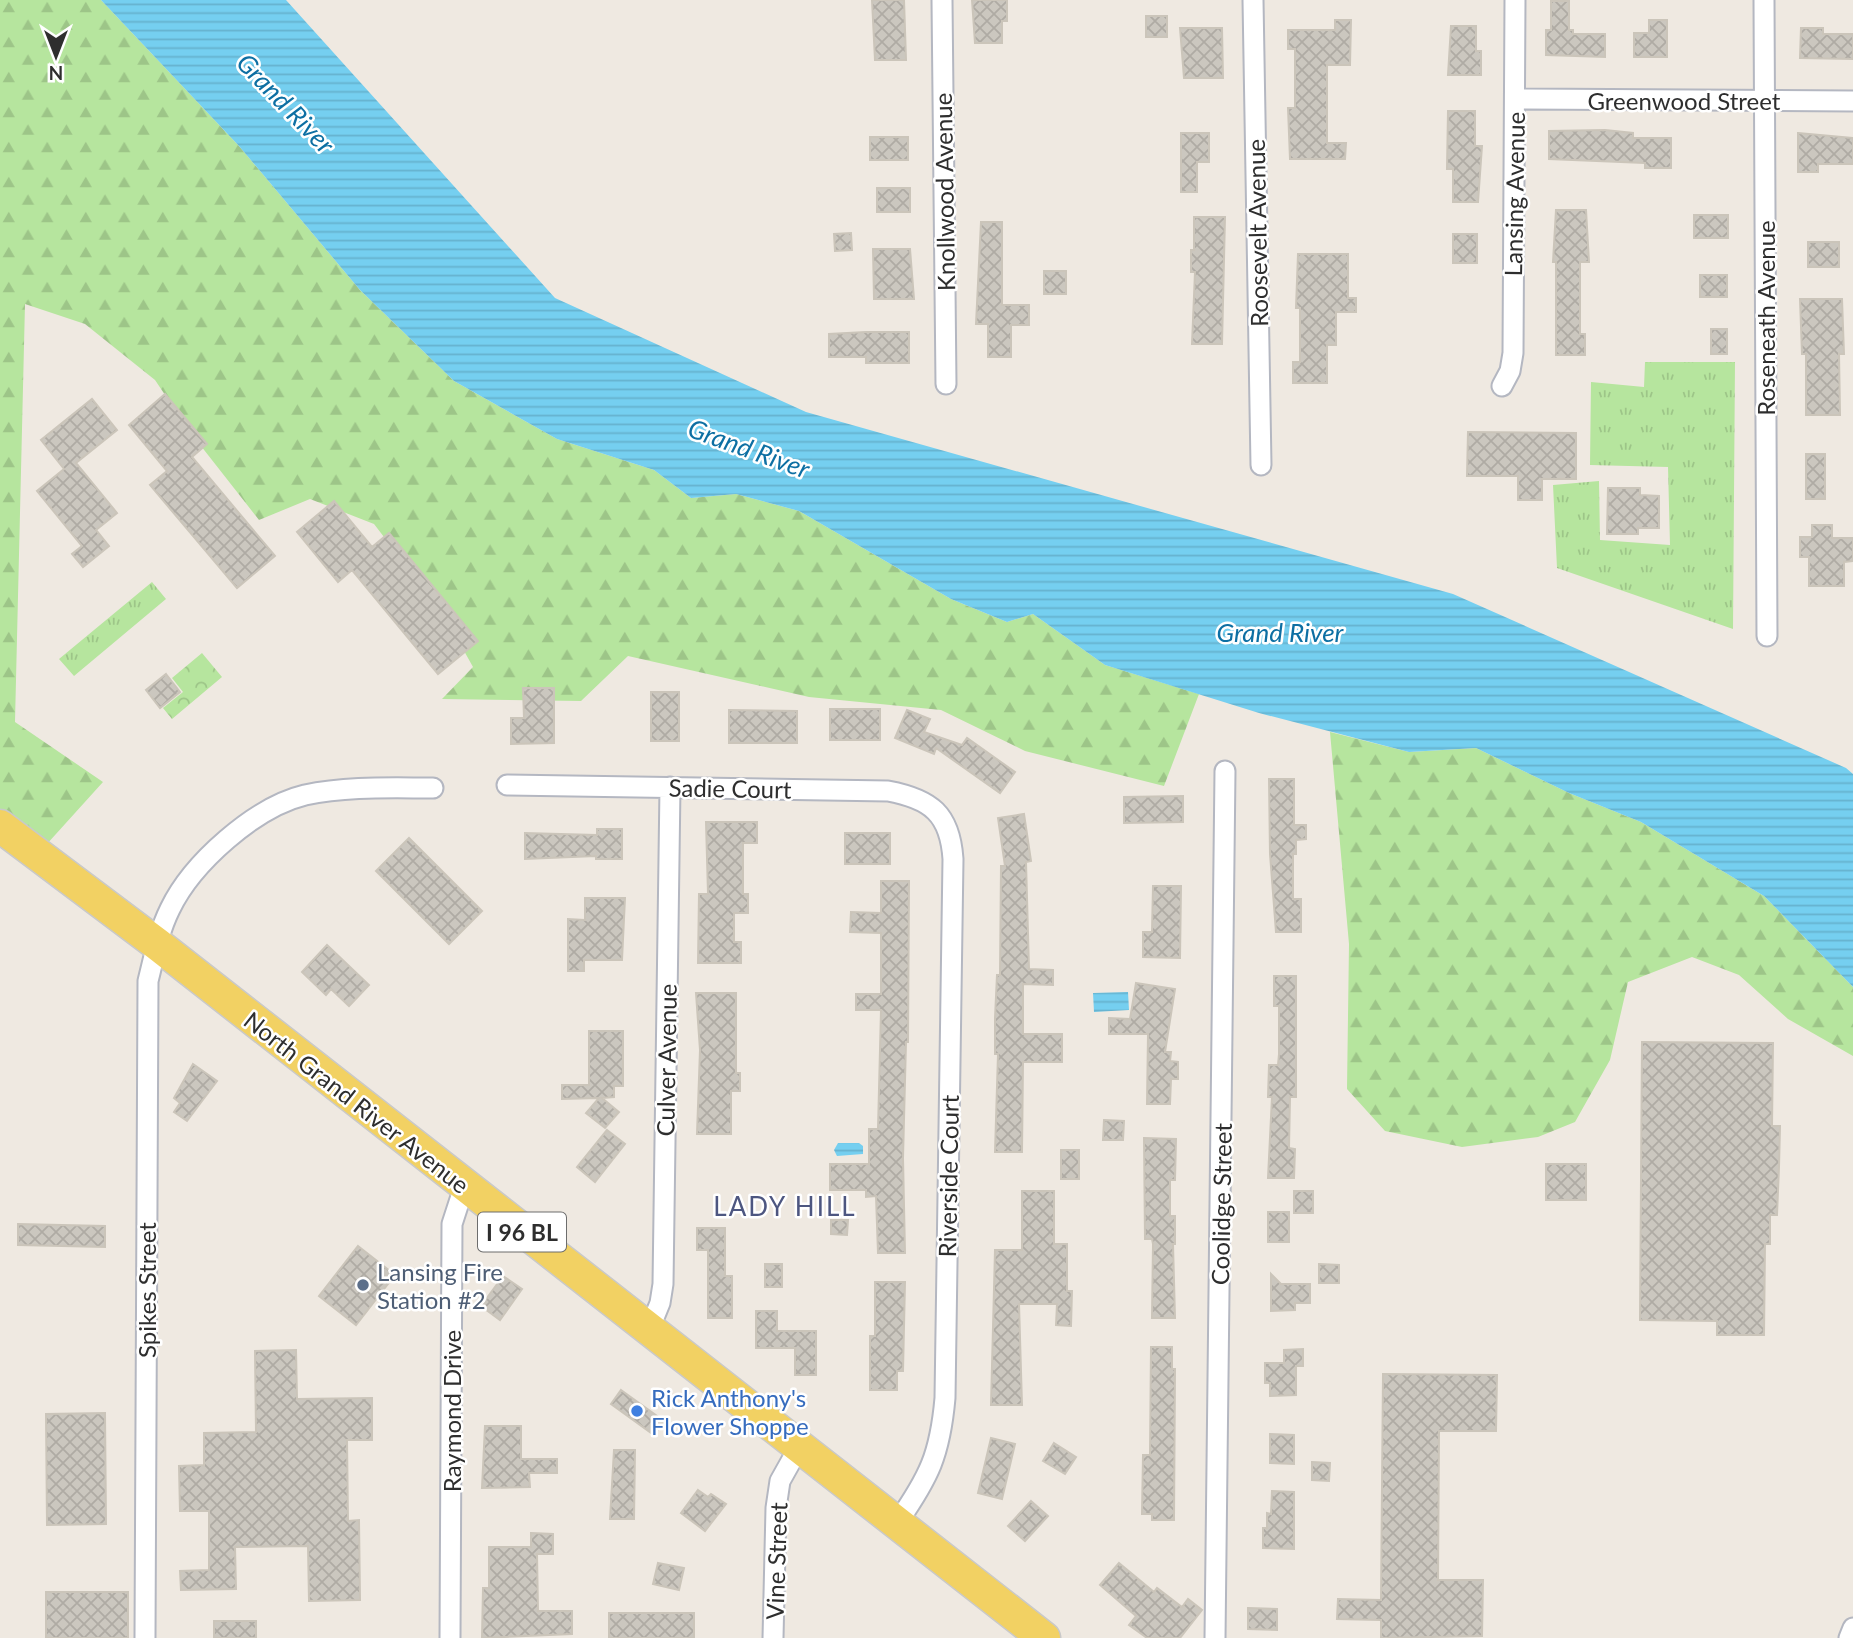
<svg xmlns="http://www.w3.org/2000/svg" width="1853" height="1638" font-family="Lato,sans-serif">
<defs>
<pattern id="grass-tufts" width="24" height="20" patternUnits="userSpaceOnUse" patternTransform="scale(1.75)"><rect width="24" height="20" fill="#b6e59e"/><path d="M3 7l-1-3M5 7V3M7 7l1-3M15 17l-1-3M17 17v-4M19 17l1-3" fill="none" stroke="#9dc588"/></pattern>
<pattern id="forest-firs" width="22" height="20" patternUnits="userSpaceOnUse" patternTransform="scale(1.75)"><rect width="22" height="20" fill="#b6e59e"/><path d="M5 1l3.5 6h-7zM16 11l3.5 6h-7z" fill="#9dc588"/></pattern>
<pattern id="park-crowns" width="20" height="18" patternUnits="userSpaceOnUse" patternTransform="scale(1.75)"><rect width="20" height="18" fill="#b6e59e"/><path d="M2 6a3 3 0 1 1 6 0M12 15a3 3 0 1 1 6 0" fill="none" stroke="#9dc588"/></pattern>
<pattern id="water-rules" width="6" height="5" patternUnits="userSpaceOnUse" patternTransform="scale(1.75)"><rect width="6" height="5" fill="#75cff0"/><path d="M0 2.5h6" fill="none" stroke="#66b2ce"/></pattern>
<pattern id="building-cross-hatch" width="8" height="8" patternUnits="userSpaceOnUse" patternTransform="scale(1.75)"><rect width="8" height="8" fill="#cbc7bf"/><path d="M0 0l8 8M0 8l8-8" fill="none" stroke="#afaba4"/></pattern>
</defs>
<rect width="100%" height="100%" fill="#efe9e1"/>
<!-- grass -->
<path fill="url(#grass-tufts)" d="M1645,362H1735L1733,629L1557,568L1553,485L1599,481L1600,540L1670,545L1668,467L1590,465L1591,382L1644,387Z
M152,582L166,599L74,676L59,659Z"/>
<!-- forest -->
<path fill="url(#forest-firs)" d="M0,0H101L239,146L360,290L454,381L557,439L654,470L691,498L736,494L799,511L951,599L1007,622L1033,614L1105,665L1199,694L1164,786L1025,751L941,710L809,697L628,656L581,701L442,699L473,667L444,615L374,524L310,499L259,520L190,432L155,380L85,324L25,304L15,722L103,782L37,855L0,826Z
M1330,732L1409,752L1476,748L1569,793L1641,822L1764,896L1853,987V1056L1788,1019L1739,975L1692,957L1628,982L1610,1060L1575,1122L1538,1137L1462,1147L1385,1131L1347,1089L1349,944Z"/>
<!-- park -->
<path fill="url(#park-crowns)" d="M202,653L222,677L172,719L163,708L183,692L172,678Z"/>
<!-- water -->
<path fill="url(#water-rules)" d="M101,0H286L555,298L806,412L1453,594L1846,768L1853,774V987L1764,896L1641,822L1569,793L1476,748L1409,752L1259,713L1105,665L1033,614L1007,622L951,599L799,511L736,494L691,498L654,470L557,439L454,381L360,290L239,146Z
M1128,992L1129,1010L1094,1012L1093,993Z
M838,1143H859L863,1146V1154L837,1156L834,1150Z"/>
<!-- building -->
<path fill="url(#building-cross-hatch)" stroke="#cbc5ba" stroke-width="2" d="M872,0H904L906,60H875Z
M972,0H1007V21H1002V43H975Z
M1551,1H1569V30H1573V34H1605V57L1546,55V30H1551Z
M1146,16H1167V37H1146Z
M1335,20H1351L1350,65H1327V143H1346L1345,159H1290L1288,108H1295V49H1288V30H1335Z
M1649,20H1667V57H1634V33H1649Z
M1451,26H1476V51H1481V75H1448Z
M1180,28H1222L1223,78H1184Z
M1801,28H1823V34H1853V59L1800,58Z
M1448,111H1475V146H1482L1478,202H1453V169H1447Z
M1605,130L1633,133V138H1671V168H1645V163L1549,159V131Z
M1181,133H1209V162H1197V192H1181Z
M1798,133L1853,138V164H1818V172H1798Z
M870,137H908V160H870Z
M877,188H910V212H877Z
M1556,210H1586L1589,262H1580V334H1585V355H1556V262H1553Z
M1694,215H1728V238H1694Z
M1194,217H1225L1222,344H1192L1195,272H1191V250H1194Z
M981,222H1002V305H1029V325H1011V357H988V324H976Z
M851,233L852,250L835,251L834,234Z
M1453,234H1477V263H1453Z
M1808,242H1839V267H1808Z
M873,249H910L914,299H874Z
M1298,254H1348V298H1356V312H1336V345H1327V383H1293V362H1300V308H1296Z
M1044,271H1066V294H1044Z
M1700,275H1727V297H1700Z
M1800,299H1842L1844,354H1839L1840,415H1806V354H1802Z
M1711,329H1727V354H1711Z
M866,332H909V363H866V357H829V334Z
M165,394L207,444L192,457L275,556L237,588L150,485L167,471L129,425Z
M92,399L117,430L76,463L117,513L96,530L109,546L83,567L72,554L82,546L37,491L64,469L41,440Z
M1468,432L1576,433V479H1542V500H1518V476H1467Z
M1806,454H1825V499H1806Z
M1608,488H1640V495L1659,496V528H1638V534H1607Z
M334,501L372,547L389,533L478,641L438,674L352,570L338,582L297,532Z
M1812,525H1832V538H1853V561L1844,562V586H1809V557H1800V537H1812Z
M166,674L180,692L160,708L146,690Z
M523,688H554V743L511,744V718H524Z
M651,692H679V741H651Z
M830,709H880V740H830Z
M729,710L797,711V743H729Z
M907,710L930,719L924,732L962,745L967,738L1015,772L1000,793L936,748L934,754L895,738Z
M1269,779H1294V825H1306V839L1296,840V854H1293V899H1301V932H1276L1270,854Z
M1183,796V822L1124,823V797Z
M1024,814L1031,861L1026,862L1029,969L1053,970V985L1023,984V1034H1062V1062H1023L1022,1152H995L998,1054H995V1018L997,975H1000L1001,866H1005L998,818Z
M706,822H757V843H743V894H748V913H734V942H741V963H698L699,894H708Z
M597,829H622V859H596V856L525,859V833L597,835Z
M845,833H890V864H845Z
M409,838L482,911L449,944L376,871Z
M881,881H909L908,1042H906L903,1158L905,1253H878L876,1196L866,1197V1190H830V1164H869V1129H878L881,1010H856V994H881V933L850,932L851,912L881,913Z
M1153,886H1181L1180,958L1143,957V932H1152Z
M585,898H625L622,960H584V971H568V919L585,920Z
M327,945L369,985L349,1006L331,989L326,995L302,972Z
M1274,976H1296V1097H1290L1289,1148L1295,1149L1294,1178H1268L1272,1097H1268L1269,1065H1278L1279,1054V1006H1274Z
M1136,983L1175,989L1165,1052H1171L1170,1061L1178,1062V1079H1171L1170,1104H1147L1148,1034H1109V1018L1130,1019Z
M696,993H736V1073H740V1091H731V1134H697L700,1050Z
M589,1031H623V1086H614V1097L602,1098L619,1112L605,1128L586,1113L599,1098L562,1099V1085H589Z
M1642,1042L1773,1043L1772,1126H1780L1779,1167L1777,1215H1770V1244H1765L1764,1335H1717V1321L1640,1320Z
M193,1064L217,1081L187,1121L174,1112L180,1103L174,1098Z
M1104,1120L1124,1121L1123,1140H1103Z
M607,1130L625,1144L595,1182L577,1167Z
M1144,1138L1176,1139L1175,1180H1170V1216H1175V1244H1173L1175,1318H1152L1153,1244L1152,1239H1145Z
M1061,1150H1079V1179H1061Z
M1546,1164H1586V1200H1546Z
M1022,1191H1054V1244H1067V1291H1072L1071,1326L1056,1325L1057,1304H1019L1022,1405H991L995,1250H1022Z
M1294,1191H1313V1213H1294Z
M1268,1212H1289V1242H1268Z
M831,1220H848L847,1235L831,1234Z
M18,1224L105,1226V1247L18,1245Z
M697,1228H725V1276H732V1318H708V1250H697Z
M358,1246L395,1275L356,1325L319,1296Z
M765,1264H782V1287H765Z
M1319,1264L1339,1265V1283H1319Z
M1271,1274L1281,1284H1310V1303H1295V1310L1271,1311Z
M503,1276L522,1289L500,1320L481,1306Z
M875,1282H905L903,1371H897V1390H870V1336H875Z
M756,1311H777V1331H816V1375H795V1348H756Z
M1151,1347H1172V1369H1175L1174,1520H1152V1514H1142L1143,1455H1150Z
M1303,1349V1366H1296V1395L1270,1396V1383H1265V1363H1284V1350Z
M296,1350L297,1399L372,1398V1440H347L348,1521L359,1520L360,1600L309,1601L308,1546L235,1547L236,1589L181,1590L180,1571L209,1570V1511H180L179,1466L204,1465V1433L256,1432L255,1351Z
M1383,1374L1497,1375L1496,1431H1439L1438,1580H1483L1482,1636L1381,1638V1620L1337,1619L1338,1599L1381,1600Z
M621,1390L664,1421L654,1435L611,1404Z
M105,1413L106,1524L47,1525L46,1414Z
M485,1426H521V1459H557V1473H529L530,1487L482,1488Z
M1270,1434L1294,1435V1464L1270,1463Z
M991,1438L1015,1444L1002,1499L978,1493Z
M1054,1443L1076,1457L1065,1474L1043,1461Z
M614,1450H635L634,1519H610Z
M1312,1462L1330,1463L1329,1481L1312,1480Z
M698,1490L708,1497L711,1494L726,1504L705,1531L681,1513Z
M1272,1491L1294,1492V1549L1263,1548V1528H1267V1513L1271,1514Z
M1031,1501L1048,1516L1025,1541L1008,1526Z
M531,1533L553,1534V1554H537L538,1611H572V1634L482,1638L483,1588H489V1547H531Z
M658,1563L684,1568L679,1590L653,1584Z
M1119,1563L1154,1592L1157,1588L1182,1607L1188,1599L1202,1610L1180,1638H1147L1129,1625L1136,1616L1100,1585Z
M46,1592H128V1638H46Z
M1248,1608L1277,1609V1630L1248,1629Z
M609,1613H694V1638H609Z
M214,1621H256V1638H214Z"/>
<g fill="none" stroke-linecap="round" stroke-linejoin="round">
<defs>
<path id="minor" d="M942,0L946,384
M1253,0L1261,465
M1764,0L1767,636
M1515,99L1853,101
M1502,386L1510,371L1513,353L1515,0
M507,785L888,791C931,799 950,814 953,859L945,1398C940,1455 929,1477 897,1523
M649,1330L660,1303L663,1284L670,787
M145,1638L148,981C154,957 159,931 170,909C192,863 255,807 305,795C347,786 390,788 433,788
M450,1638L452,1224L464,1187
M773,1638L776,1508L780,1481L799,1447
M1215,1638L1225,771
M1849,1638L1853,1628"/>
<path id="primary" d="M0,826L157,944L1044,1638"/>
</defs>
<!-- minor casing -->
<use href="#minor" stroke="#b4b7c1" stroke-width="23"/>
<!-- primary casing -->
<use href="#primary" stroke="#c9c9c9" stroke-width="35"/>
<!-- minor -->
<use href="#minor" stroke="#fff" stroke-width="19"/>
<!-- primary -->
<use href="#primary" stroke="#f2d163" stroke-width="32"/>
</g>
<!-- markers -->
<circle fill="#5c6f8a" stroke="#fff" stroke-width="2.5" cx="363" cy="1285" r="7"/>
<circle fill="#3f7fe0" stroke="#fff" stroke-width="2.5" cx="637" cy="1411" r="7"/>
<g text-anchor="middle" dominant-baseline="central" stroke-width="5" stroke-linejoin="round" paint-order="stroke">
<!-- shield labels -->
<rect fill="#fff" stroke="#6d6d6d" stroke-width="2" x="478" y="1212.5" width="88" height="39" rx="5"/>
<g font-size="23" font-weight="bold" fill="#2e2e2e">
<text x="522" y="1232">I 96 BL</text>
</g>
<!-- street labels -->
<g font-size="24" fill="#2e2e2e" stroke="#fff">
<text x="1684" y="100">Greenwood Street</text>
<text transform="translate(944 192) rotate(-91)">Knollwood Avenue</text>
<text transform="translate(1514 194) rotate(-89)">Lansing Avenue</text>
<text transform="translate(1257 233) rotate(-91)">Roosevelt Avenue</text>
<text transform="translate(1765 318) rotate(-90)">Roseneath Avenue</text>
<text transform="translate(730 788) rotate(1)">Sadie Court</text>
<text transform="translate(666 1060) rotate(-89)">Culver Avenue</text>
<text transform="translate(357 1102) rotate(38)">North Grand River Avenue</text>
<text transform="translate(948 1176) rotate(-89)">Riverside Court</text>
<text transform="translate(1221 1204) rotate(-89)">Coolidge Street</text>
<text transform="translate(146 1290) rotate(-90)">Spikes Street</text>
<text transform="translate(451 1411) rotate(-90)">Raymond Drive</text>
<text transform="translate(776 1561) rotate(-88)">Vine Street</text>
</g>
<!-- service labels -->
<g font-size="24" fill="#4e5e75" stroke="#fff" text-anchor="start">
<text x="377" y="1271">Lansing Fire<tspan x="377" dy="28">Station #2</tspan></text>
</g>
<!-- shop labels -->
<g font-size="24" fill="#366cbe" stroke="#fff" text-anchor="start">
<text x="651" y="1397">Rick Anthony's<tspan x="651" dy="28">Flower Shoppe</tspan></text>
</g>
<!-- water labels -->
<g font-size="26" font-style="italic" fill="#0d6fa3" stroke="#fff">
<text transform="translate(286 103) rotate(46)">Grand River</text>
<text transform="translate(749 448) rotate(20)">Grand River</text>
<text x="1280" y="632">Grand River</text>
</g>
<!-- neighbourhood labels -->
<g font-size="26" letter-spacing="2" fill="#4d5680" stroke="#fff">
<text x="785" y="1206">LADY HILL</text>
</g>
</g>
<!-- north arrow -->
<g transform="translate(56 56) rotate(180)" stroke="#ffffff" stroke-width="5" paint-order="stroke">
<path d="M0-5L12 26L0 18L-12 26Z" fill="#2e2e2e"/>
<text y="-10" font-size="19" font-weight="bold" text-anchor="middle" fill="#2e2e2e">N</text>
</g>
</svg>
